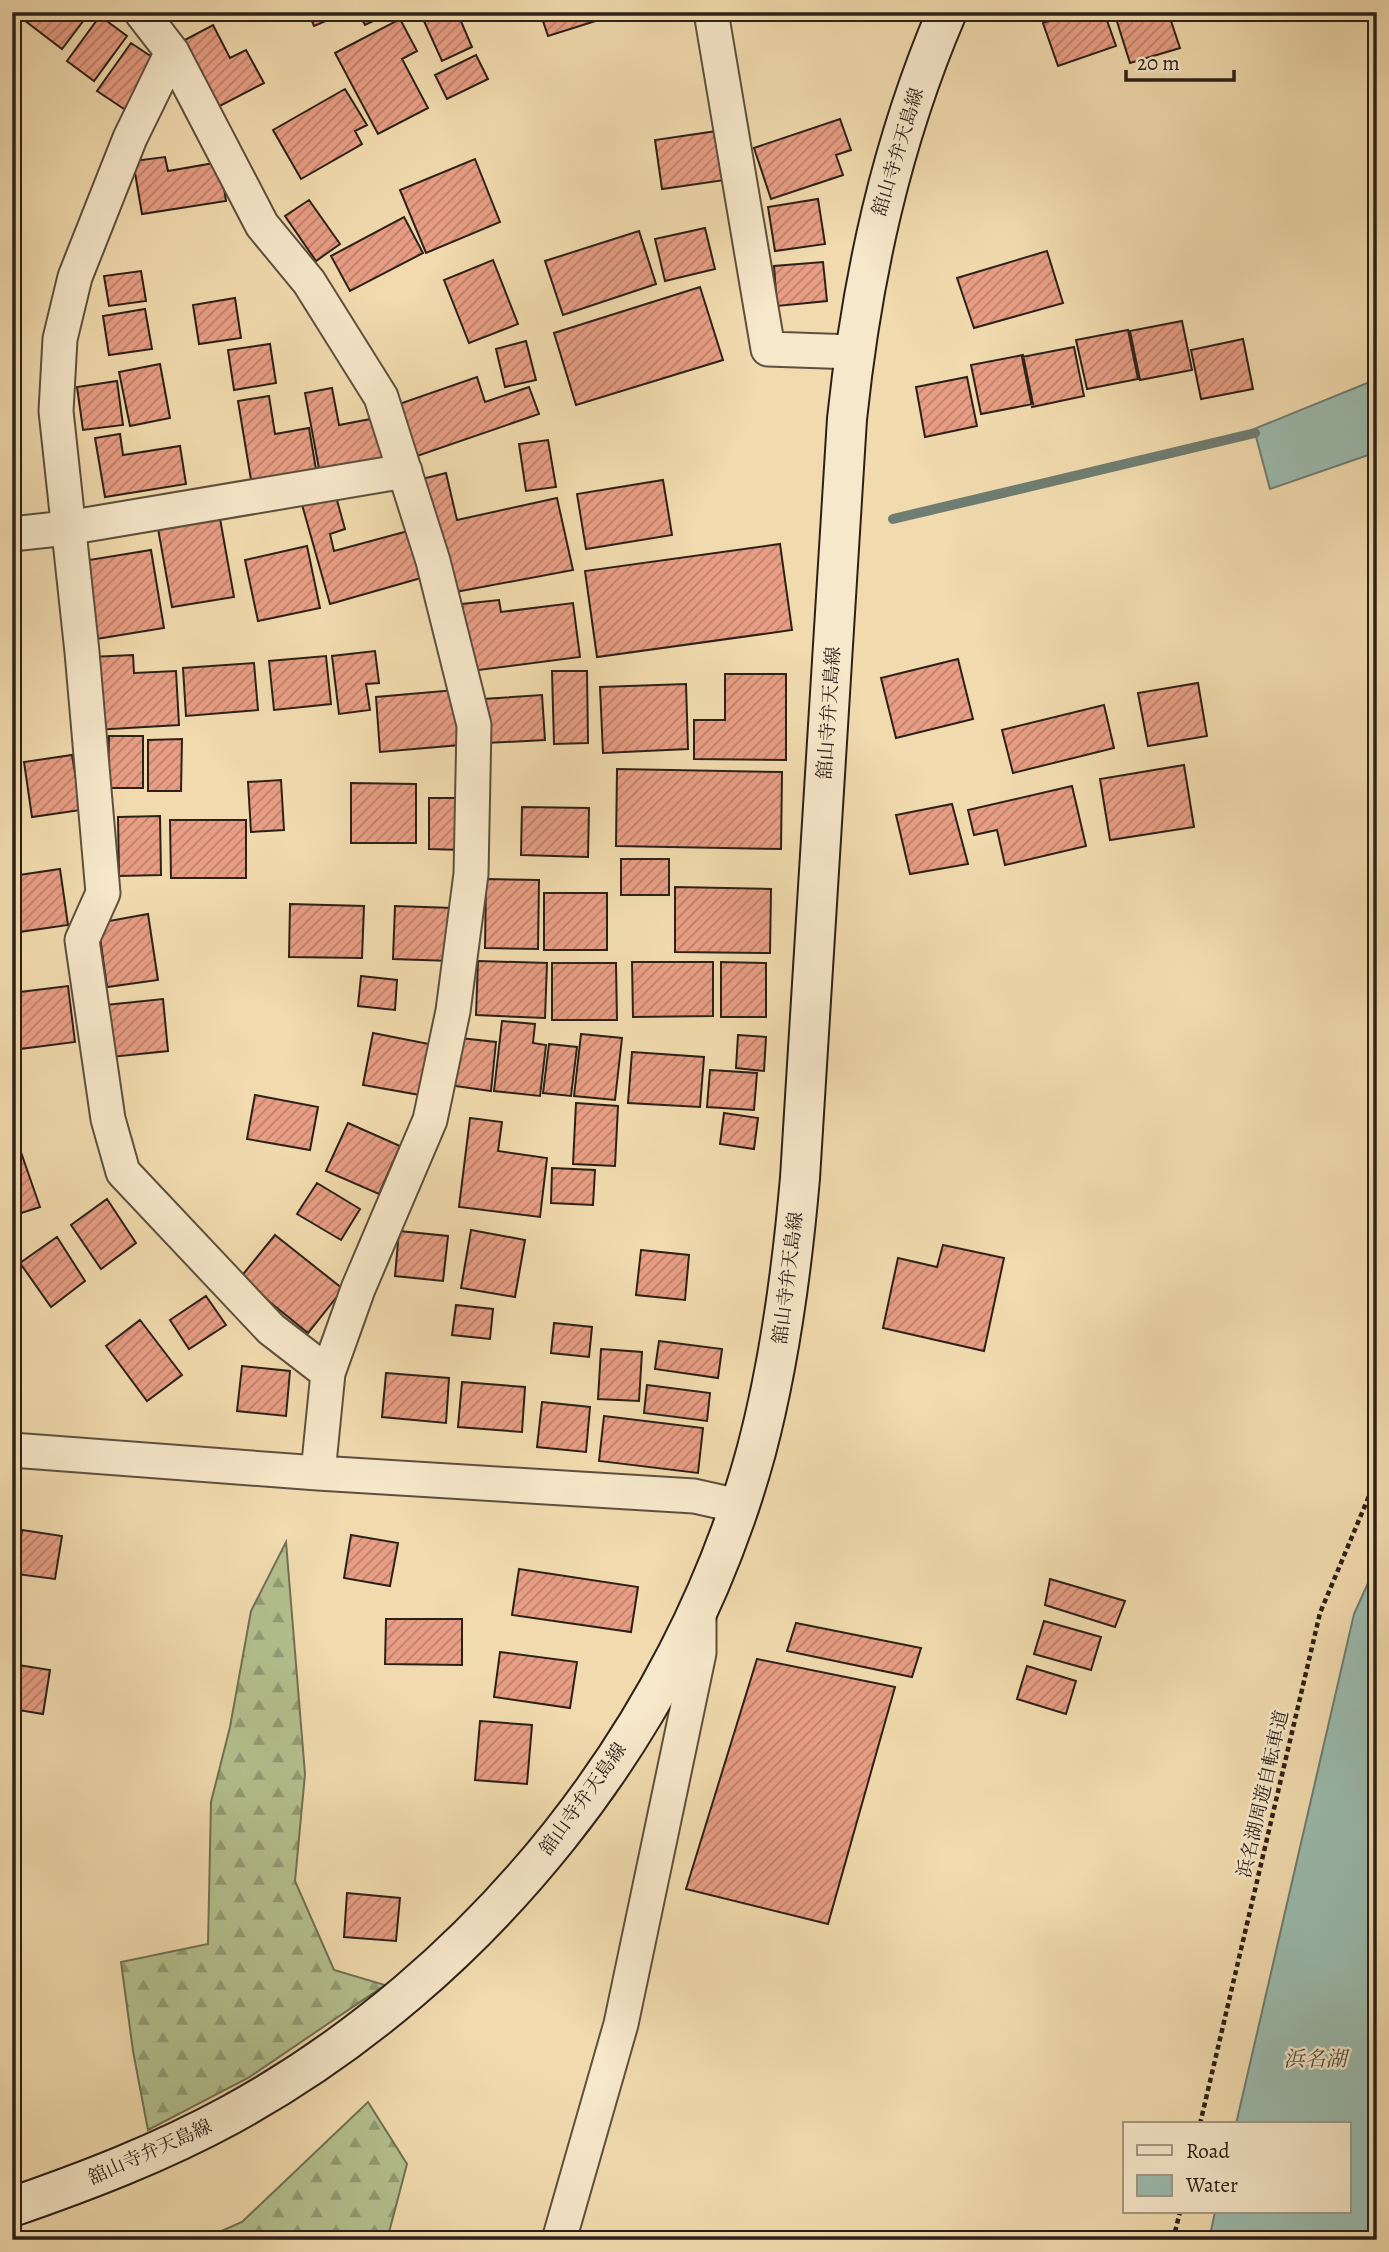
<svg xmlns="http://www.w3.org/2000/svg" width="1389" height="2252" font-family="Alegreya,'Noto Serif JP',serif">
<defs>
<pattern id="forest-firs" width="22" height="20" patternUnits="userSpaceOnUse" patternTransform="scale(1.75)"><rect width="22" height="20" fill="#b4c18f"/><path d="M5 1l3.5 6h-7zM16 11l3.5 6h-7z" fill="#939c74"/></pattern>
<pattern id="building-hatch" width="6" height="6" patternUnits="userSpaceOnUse" patternTransform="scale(1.75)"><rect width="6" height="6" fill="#e89e84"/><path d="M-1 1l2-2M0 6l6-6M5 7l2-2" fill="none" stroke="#bc806b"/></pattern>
</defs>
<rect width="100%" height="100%" fill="#f1dbae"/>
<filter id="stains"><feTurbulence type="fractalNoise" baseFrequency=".00286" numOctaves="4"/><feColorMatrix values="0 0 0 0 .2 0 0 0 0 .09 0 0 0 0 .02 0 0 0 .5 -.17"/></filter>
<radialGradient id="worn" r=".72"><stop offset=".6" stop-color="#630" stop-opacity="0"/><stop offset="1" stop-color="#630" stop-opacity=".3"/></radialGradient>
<!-- forest -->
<path fill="url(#forest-firs)" stroke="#707154" stroke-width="2" d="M286,1542L305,1774L295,1881L334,1970L385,1985L248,2078L148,2130L133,2051L121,1962L208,1944L211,1802L230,1727L251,1611Z
M368,2102L407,2164L387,2240H201L242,2222Z"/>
<!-- water -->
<path fill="#9bbbae" stroke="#6f7d72" stroke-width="2" d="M1377,379V452L1270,489L1254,429Z
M1377,1563V2240H1209L1215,2212H1349V2124H1236L1354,1614Z"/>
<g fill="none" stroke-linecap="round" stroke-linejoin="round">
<!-- stream -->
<path stroke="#6f7d72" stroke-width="10" d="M893,519L1255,433"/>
</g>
<!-- building -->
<path fill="url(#building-hatch)" stroke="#2c2119" stroke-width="2" d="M18,12H90L62,49L16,14Z
M308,12H347L314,26Z
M358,12H392L365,25Z
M438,12H457L472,47L442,61L423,19Z
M540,12H620L621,13L548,36Z
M1074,12H1104L1116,46L1058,66L1043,23Z
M1114,12H1168L1180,48L1130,63Z
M100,16L127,36L94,81L67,61Z
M400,19L417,51L402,59L428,108L378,134L335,53Z
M213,25L230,58L246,50L264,83L218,107L183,41Z
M131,43L161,63L127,111L97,91Z
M476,55L488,79L447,99L435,75Z
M345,89L367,125L355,131L362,144L301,179L273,130Z
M840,119L851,150L836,155L843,175L771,199L754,148Z
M717,131L725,180L662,189L655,140Z
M165,157L168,171L220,162L226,201L142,214L133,161Z
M475,159L500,222L426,253L400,190Z
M818,199L825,244L775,251L768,207Z
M309,200L340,244L316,261L285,216Z
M404,217L423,253L350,291L331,256Z
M705,228L715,269L665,281L655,239Z
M639,231L656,284L563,315L545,261Z
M1047,251L1063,303L974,328L957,278Z
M493,260L518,324L469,343L444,280Z
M823,262L827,301L777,306L774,266Z
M141,271L146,301L109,306L104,276Z
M700,287L723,360L576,405L554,333Z
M235,298L241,338L199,344L193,305Z
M145,309L152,349L109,355L103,316Z
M1182,321L1192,370L1140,380L1130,331Z
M1128,330L1138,379L1087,389L1076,340Z
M1243,339L1253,389L1201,399L1191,350Z
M526,341L536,380L505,387L496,349Z
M270,344L276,383L234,390L228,350Z
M1074,347L1084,396L1032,407L1022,357Z
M1023,355L1033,404L981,414L971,365Z
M160,364L170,418L130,426L119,372Z
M477,377L485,402L529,387L539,414L417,456L399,404Z
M967,377L977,426L925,437L916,387Z
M117,381L123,425L83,430L77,387Z
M332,388L339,425L376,418L384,463L320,474L305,393Z
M269,396L275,434L309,428L317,475L252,486L238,401Z
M120,434L123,455L180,446L186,484L105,497L95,438Z
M548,440L556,487L526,491L519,444Z
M446,473L457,520L557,498L573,570L450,593L422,479Z
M663,480L672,535L586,549L577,494Z
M335,493L345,529L330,534L334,551L408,531L421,578L330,604L301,501Z
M219,513L234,597L172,607L157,523Z
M780,544L792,630L597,657L585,571Z
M307,546L320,608L258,621L245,560Z
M151,550L164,628L96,639L83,561Z
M499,600L501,612L573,603L580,657L471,671L462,604Z
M375,651L379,683L366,684L370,710L339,714L332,656Z
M133,655L134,673L176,671L179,725L94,730L90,657Z
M326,656L331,704L274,710L269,661Z
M958,659L973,719L896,738L881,678Z
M254,663L258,710L186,716L183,668Z
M12,664L17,703H12Z
M552,671H587L588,743L554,744Z
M725,674H786V760L694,759V720H725Z
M1198,683L1207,736L1148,746L1138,693Z
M686,684L688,749L603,753L600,687Z
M455,690L460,745L380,752L376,697Z
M542,695L545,740L486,743L483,699Z
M1104,705L1114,748L1013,773L1002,730Z
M109,736H143V788H108Z
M182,739L181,791H148V740Z
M72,755L81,810L32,817L24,762Z
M1184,765L1194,827L1110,840L1100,779Z
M617,769L782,772L781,849L616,846Z
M12,778L19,820L12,821Z
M281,780L284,830L251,832L248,782Z
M351,783L416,784V843H351Z
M1072,786L1086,846L1005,865L997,830L974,835L968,810Z
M429,798H462V850L429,849Z
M952,804L968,864L910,874L896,815Z
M522,807L589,808L588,857L521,855Z
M160,816L161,875L119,876L118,817Z
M170,820H246V878H171Z
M621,859H669V895H621Z
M60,869L68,925L19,932L12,876Z
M486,879L539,880L538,949L485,948Z
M675,887L771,889L770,953L675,952Z
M544,893H607V950H544Z
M290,904L364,906L362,958L289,957Z
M395,906L453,908L451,961L393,959Z
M148,914L158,980L107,987L98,923Z
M478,961L547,963L545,1018L476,1015Z
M632,962H713V1016L633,1017Z
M721,962L766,963V1017H721Z
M552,963H616L617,1020H552Z
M361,976L397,980L395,1010L358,1006Z
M68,986L75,1042L12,1050V993Z
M163,999L168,1051L111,1057L106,1005Z
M502,1021L535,1024L533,1043L546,1045L540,1096L494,1091Z
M373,1033L429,1044L420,1095L363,1085Z
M581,1034L622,1038L615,1100L574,1096Z
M738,1035L766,1037L764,1071L736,1068Z
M460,1038L496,1042L491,1091L455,1086Z
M549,1044L577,1047L571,1096L543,1093Z
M632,1052L704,1057L700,1107L628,1103Z
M710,1070L757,1073L754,1110L707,1107Z
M255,1095L318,1107L310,1150L247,1139Z
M576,1103L618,1106L615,1166L573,1164Z
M724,1113L758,1118L754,1149L720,1144Z
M470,1118L502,1122L498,1151L547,1158L540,1217L459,1207Z
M348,1123L400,1146L379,1194L326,1171Z
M15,1135L40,1207L12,1216V1136Z
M552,1168L595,1170L593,1205L551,1203Z
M317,1183L360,1209L341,1240L297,1214Z
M107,1199L136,1243L101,1269L71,1225Z
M471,1230L525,1240L515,1297L461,1288Z
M399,1231L448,1236L443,1281L395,1276Z
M275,1235L343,1289L308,1333L240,1278Z
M57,1237L85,1281L51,1307L20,1263Z
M943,1245L1004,1258L984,1351L883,1328L898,1258L937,1267Z
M641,1250L689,1255L685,1300L636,1295Z
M206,1296L226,1325L189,1349L170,1320Z
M456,1305L493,1309L490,1339L452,1335Z
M140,1320L182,1375L147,1401L106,1346Z
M554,1323L592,1327L589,1357L551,1353Z
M659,1341L722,1349L718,1378L655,1369Z
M601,1349L642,1352L639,1401L598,1399Z
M242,1366L290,1371L286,1416L237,1411Z
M386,1373L449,1378L446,1423L382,1417Z
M462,1382L525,1387L522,1432L458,1427Z
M647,1385L710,1393L707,1421L644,1413Z
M542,1402L590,1407L586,1452L537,1447Z
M604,1416L703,1428L698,1473L599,1461Z
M22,1530L62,1536L55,1579L16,1574Z
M351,1535L398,1543L390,1586L344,1578Z
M519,1569L638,1587L631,1632L512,1615Z
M1050,1579L1125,1601L1115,1627L1045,1605Z
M386,1619H462V1665L385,1664Z
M1044,1621L1101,1637L1091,1670L1034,1654Z
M796,1623L921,1648L912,1677L787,1651Z
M500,1652L577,1662L570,1708L494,1697Z
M757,1659L895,1687L828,1924L686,1889Z
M12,1664L50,1670L43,1714L12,1709Z
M1027,1666L1076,1681L1066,1714L1017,1699Z
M480,1721L532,1725L527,1784L475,1780Z
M347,1893L400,1898L396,1941L344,1937Z"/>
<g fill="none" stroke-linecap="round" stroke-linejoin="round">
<defs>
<path id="street" d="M141,12L172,52L262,225L309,282L381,397L433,561L474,725L471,874L453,1011L430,1120L358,1289L328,1373L318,1473
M711,12L768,349L854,352
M172,52L130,138L75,277L60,339L56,411L82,652L103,893L82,940L108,1119L123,1172L271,1329L328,1373
M12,534L67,528L405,471
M12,1450L318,1473L694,1496L739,1506
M559,2240L621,2024L699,1653V1608"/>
<path id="secondary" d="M12,2207C87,2181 160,2153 230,2115C482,1977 680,1730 756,1452C780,1362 792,1270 800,1178L847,419C862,277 891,143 947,12"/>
</defs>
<!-- street casing -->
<use href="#street" stroke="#5d503e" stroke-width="37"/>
<!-- secondary casing -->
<use href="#secondary" stroke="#2c2119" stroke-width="42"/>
<!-- path -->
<path stroke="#2c2119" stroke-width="4.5" stroke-dasharray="5 3.5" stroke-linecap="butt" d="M1200,2124L1320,1613L1377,1477
M1173,2240L1180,2212"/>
<!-- street -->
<use href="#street" stroke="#f6e8ca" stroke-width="33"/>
<!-- secondary -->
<use href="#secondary" stroke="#f6e8ca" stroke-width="38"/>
</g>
<g text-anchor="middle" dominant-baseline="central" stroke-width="5" stroke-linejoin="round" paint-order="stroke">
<!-- street labels -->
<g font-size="19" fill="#2c2119" stroke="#f6e8ca">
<text transform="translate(898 152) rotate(-73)">舘山寺弁天島線</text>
<text transform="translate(829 713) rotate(-86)">舘山寺弁天島線</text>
<text transform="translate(788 1278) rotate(-83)">舘山寺弁天島線</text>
<text transform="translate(1263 1794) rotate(-77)">浜名湖周遊自転車道</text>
<text transform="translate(583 1799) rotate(-54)">舘山寺弁天島線</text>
<text transform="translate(150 2152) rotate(-24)">舘山寺弁天島線</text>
</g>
<!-- water labels -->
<g font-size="21" font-style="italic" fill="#4d4f46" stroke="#f6e8ca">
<text x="1315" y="2059">浜名湖</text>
</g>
</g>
<!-- margin -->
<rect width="1389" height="2252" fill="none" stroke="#f1dbae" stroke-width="42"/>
<rect x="14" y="14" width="1361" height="2224" fill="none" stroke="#2c2119" stroke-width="3.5"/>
<rect x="21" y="21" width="1347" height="2210" fill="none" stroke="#2c2119" stroke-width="2"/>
<!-- legend -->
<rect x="1123" y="2122" width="228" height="91" fill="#f6e8ca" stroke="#a59883" stroke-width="2"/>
<rect x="1137" y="2145" width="35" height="10" fill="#f6e8ca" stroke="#a59883" stroke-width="2"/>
<text x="1186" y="2158" font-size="21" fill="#2c2119">Road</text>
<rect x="1137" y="2175" width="35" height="21" fill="#9bbbae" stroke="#a59883" stroke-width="2"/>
<text x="1186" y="2192" font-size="21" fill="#2c2119">Water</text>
<!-- scale -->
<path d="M1126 70v10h108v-10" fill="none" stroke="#2c2119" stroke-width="3.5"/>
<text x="1137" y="70" font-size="21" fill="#2c2119" stroke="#f6e8ca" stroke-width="5" paint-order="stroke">20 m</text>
<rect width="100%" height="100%" filter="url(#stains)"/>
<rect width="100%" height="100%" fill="url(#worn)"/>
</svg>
